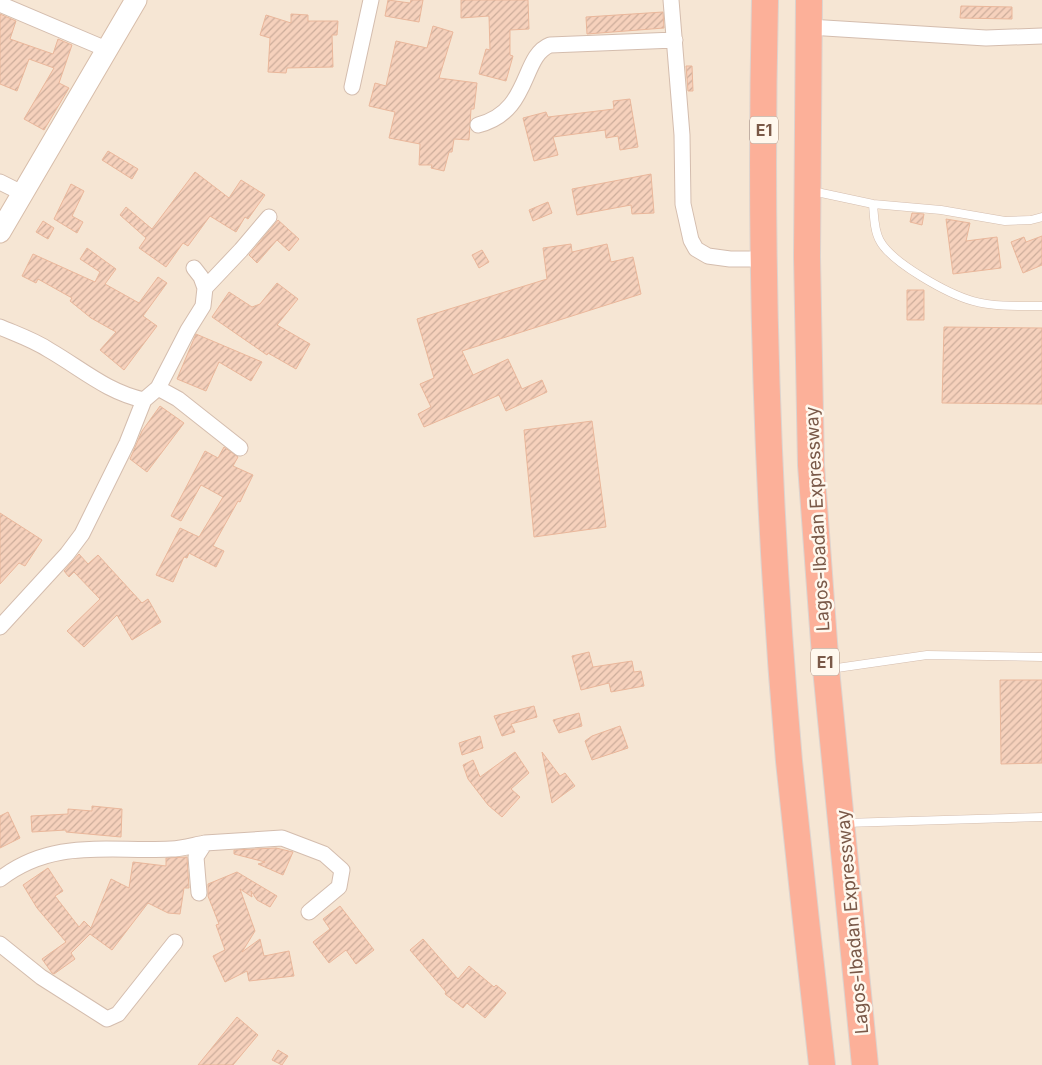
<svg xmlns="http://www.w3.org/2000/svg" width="1042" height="1065" font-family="Inter,sans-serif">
<defs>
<pattern id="building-hatch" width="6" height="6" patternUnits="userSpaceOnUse" patternTransform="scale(1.25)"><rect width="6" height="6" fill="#f6d1bc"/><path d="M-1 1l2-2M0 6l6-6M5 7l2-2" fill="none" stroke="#ccad9b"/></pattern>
</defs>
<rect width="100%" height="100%" fill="#fef4e6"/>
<!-- residential -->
<path fill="#f6e6d4" d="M0,0H1042V1065H0Z"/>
<!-- building -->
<path fill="url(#building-hatch)" stroke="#eab79b" d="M388,0L410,3L411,0H423L419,22L385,16Z
M461,0H528L529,29L510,30V55L513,56L506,81L479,74L486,49L490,50L489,16L461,18Z
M961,6L1012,7V19L960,18Z
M663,12L664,28L587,34L586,17Z
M0,14L16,21L10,39L53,54L58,39L72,45L59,83L69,88L44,130L24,119L54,68L29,59L17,91L0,84Z
M291,14L308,15V21H338L337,35H332L333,67L287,68L286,73L268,72L270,38L260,35L266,15L291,23Z
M433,26L453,32L439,78L477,83L474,109H471L469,140L454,139L452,152H449L444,171L431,168L432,165H419L420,144L389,138L395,112L369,106L375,83L386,86L396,41L427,48Z
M686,66H692L693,91H688Z
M630,99L638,147L620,150L618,136L606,138L605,130L553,137L558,155L534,161L523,118L546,112L548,117L614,109L613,101Z
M108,151L138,169L132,179L102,160Z
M195,172L229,198L241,180L265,195L248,219L245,217L236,232L210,216L188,246L183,243L166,267L139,248L146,238L120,215L126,207L152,229Z
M651,174L654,213L632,214L631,205L577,215L572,189Z
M71,184L84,191L72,216L83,222L77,233L54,219Z
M548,202L552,213L533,221L529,210Z
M912,213L924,214L922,225L910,222Z
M946,219L970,223L966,241L997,237L1001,268L953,274Z
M278,220L299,239L289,251L277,240L257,263L249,255Z
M43,221L54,228L48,239L36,232Z
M1042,236V265L1023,273L1011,242L1024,237L1026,242Z
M571,244L572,252L607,244L611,262L633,257L641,294L462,351L473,375L508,359L522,389L542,380L547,392L506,411L499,395L424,427L418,414L431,407L420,384L434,378L417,319L547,279L543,248Z
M87,248L116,269L105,284L139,303L158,277L167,283L143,316L157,326L124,370L100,350L116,332L91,318L70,301L72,298L38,279L36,283L22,276L33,254L95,282L100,272L80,259Z
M482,250L489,262L479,268L472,255Z
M277,283L298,299L277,325L310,344L296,369L268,353L267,355L212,317L229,292L252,307L260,304Z
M907,290H924V320H907Z
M944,327L1042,328V404L942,403Z
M196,334L262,362L251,381L219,362L206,391L177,379Z
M160,406L184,423L147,472L130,459L142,431Z
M592,421L606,527L534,537L524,430Z
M224,447L238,457L233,466L253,475L240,502L238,501L213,546L224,551L216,567L189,553L187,558L184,557L173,582L156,575L180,528L199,537L223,497L201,485L181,521L171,516L205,451L218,458Z
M0,513L42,540L25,566L19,563L0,584Z
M79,554L88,564L98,555L142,603L148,599L161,622L132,640L117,615L84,647L67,631L100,599L74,572L69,577L64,571Z
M589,652L593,667L632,661L634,672L641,671L644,686L611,692L609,683L581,690L572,656Z
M1000,680H1042V763L1001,764Z
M534,706L537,717L511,724L515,732L502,736L494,716Z
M579,713L582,726L559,733L553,720Z
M620,726L628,748L592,760L585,741L592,736Z
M480,736L483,748L462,755L459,743Z
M515,752L529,773L511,789L520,797L502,817L488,805L468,779L463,765L473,760L480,777Z
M542,752L560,776L565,773L575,786L552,803Z
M92,806L122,809L121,837L66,832V830L32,832L31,816L68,814V809L92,811Z
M8,812L20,838L0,848V816Z
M276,848L293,852L283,875L258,864L265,862L234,854V850Z
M187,857L189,888H184L180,914L168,913L148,903L112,950L90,934L71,953L75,959L54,974L52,973L42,959L66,942L37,908L23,885L48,868L63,891L55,896L79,927L84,921L91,928L111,879L129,888L133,862L166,866V858Z
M237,872L277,896L270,907L257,900L251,891L252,897L240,889L255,931L242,952L260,939L264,956L289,951L294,976L249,981L247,971L225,982L213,956L225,950L216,925L219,924L208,896V884Z
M340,906L374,950L356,964L346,950L329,963L313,942L330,929L323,919Z
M423,939L458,979L469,966L494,987L496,985L506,993L485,1018L467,1003L463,1008L445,994L446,992L410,950Z
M237,1017L258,1035L233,1065H198Z
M278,1050L288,1056L282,1065L272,1060Z"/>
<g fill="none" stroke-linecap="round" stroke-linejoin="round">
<defs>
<path id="lane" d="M812,191L873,204L941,210L1005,221L1031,220L1042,217
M873,204C874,215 874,231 880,241C892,263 948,294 973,301C994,307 1020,306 1042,306
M830,669L927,655L1042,657
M845,823L1042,817"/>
<path id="street" d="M671,0L682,135L683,204L691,240L696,249L708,256L730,259H764
M0,4L106,49
M809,27L986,38L1042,36
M352,87L371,0
M478,125C531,112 521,56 550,45L675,40
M0,182L24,194
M205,288L241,250L269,217
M0,327C16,334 34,340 49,350C82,369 107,392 144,400
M158,388L178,399L240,448
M0,627L67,554L82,534L127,443L144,400L158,388L188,330L203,306L205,288L201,277L194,268
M205,843L282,838L324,854L342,870L339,887L309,912
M0,879C53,838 108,852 171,849C182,849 194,845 205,843L196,857L199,893
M0,944L41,977L107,1019L118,1014L175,942"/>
<path id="secondary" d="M0,232L136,0"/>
<path id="highway" d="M765,0C759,253 767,509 789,761C799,862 811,964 822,1065
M809,0L807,257L811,465L826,669L865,1065"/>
</defs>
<!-- lane casing -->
<use href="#lane" stroke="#d4bdae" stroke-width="9"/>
<!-- street casing -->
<use href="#street" stroke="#d4bdae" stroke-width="17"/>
<!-- secondary casing -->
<use href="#secondary" stroke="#d7bdaa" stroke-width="23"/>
<!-- highway casing -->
<use href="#highway" stroke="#dcd4cf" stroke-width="28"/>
<!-- lane -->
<use href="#lane" stroke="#fff" stroke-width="8"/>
<!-- street -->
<use href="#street" stroke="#fff" stroke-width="15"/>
<!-- secondary -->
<use href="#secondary" stroke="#fff" stroke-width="21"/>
<!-- highway -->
<use href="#highway" stroke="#fcb099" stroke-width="26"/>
</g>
<g text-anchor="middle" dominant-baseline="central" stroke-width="5" stroke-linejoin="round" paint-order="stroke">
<!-- shield labels -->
<g fill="#fff8ee" stroke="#a2897a" stroke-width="1">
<rect x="750" y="116.5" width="28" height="27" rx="4"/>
<rect x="811" y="648.5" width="28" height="27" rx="4"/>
</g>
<g font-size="16" font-weight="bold" fill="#7a5948">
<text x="764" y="130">E1</text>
<text x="825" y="662">E1</text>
</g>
<!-- street labels -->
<g font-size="18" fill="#7a5948" stroke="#fff8ee">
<text transform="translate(817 519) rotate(-93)">Lagos-Ibadan Expressway</text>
<text transform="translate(852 922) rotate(-95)">Lagos-Ibadan Expressway</text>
</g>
</g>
</svg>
